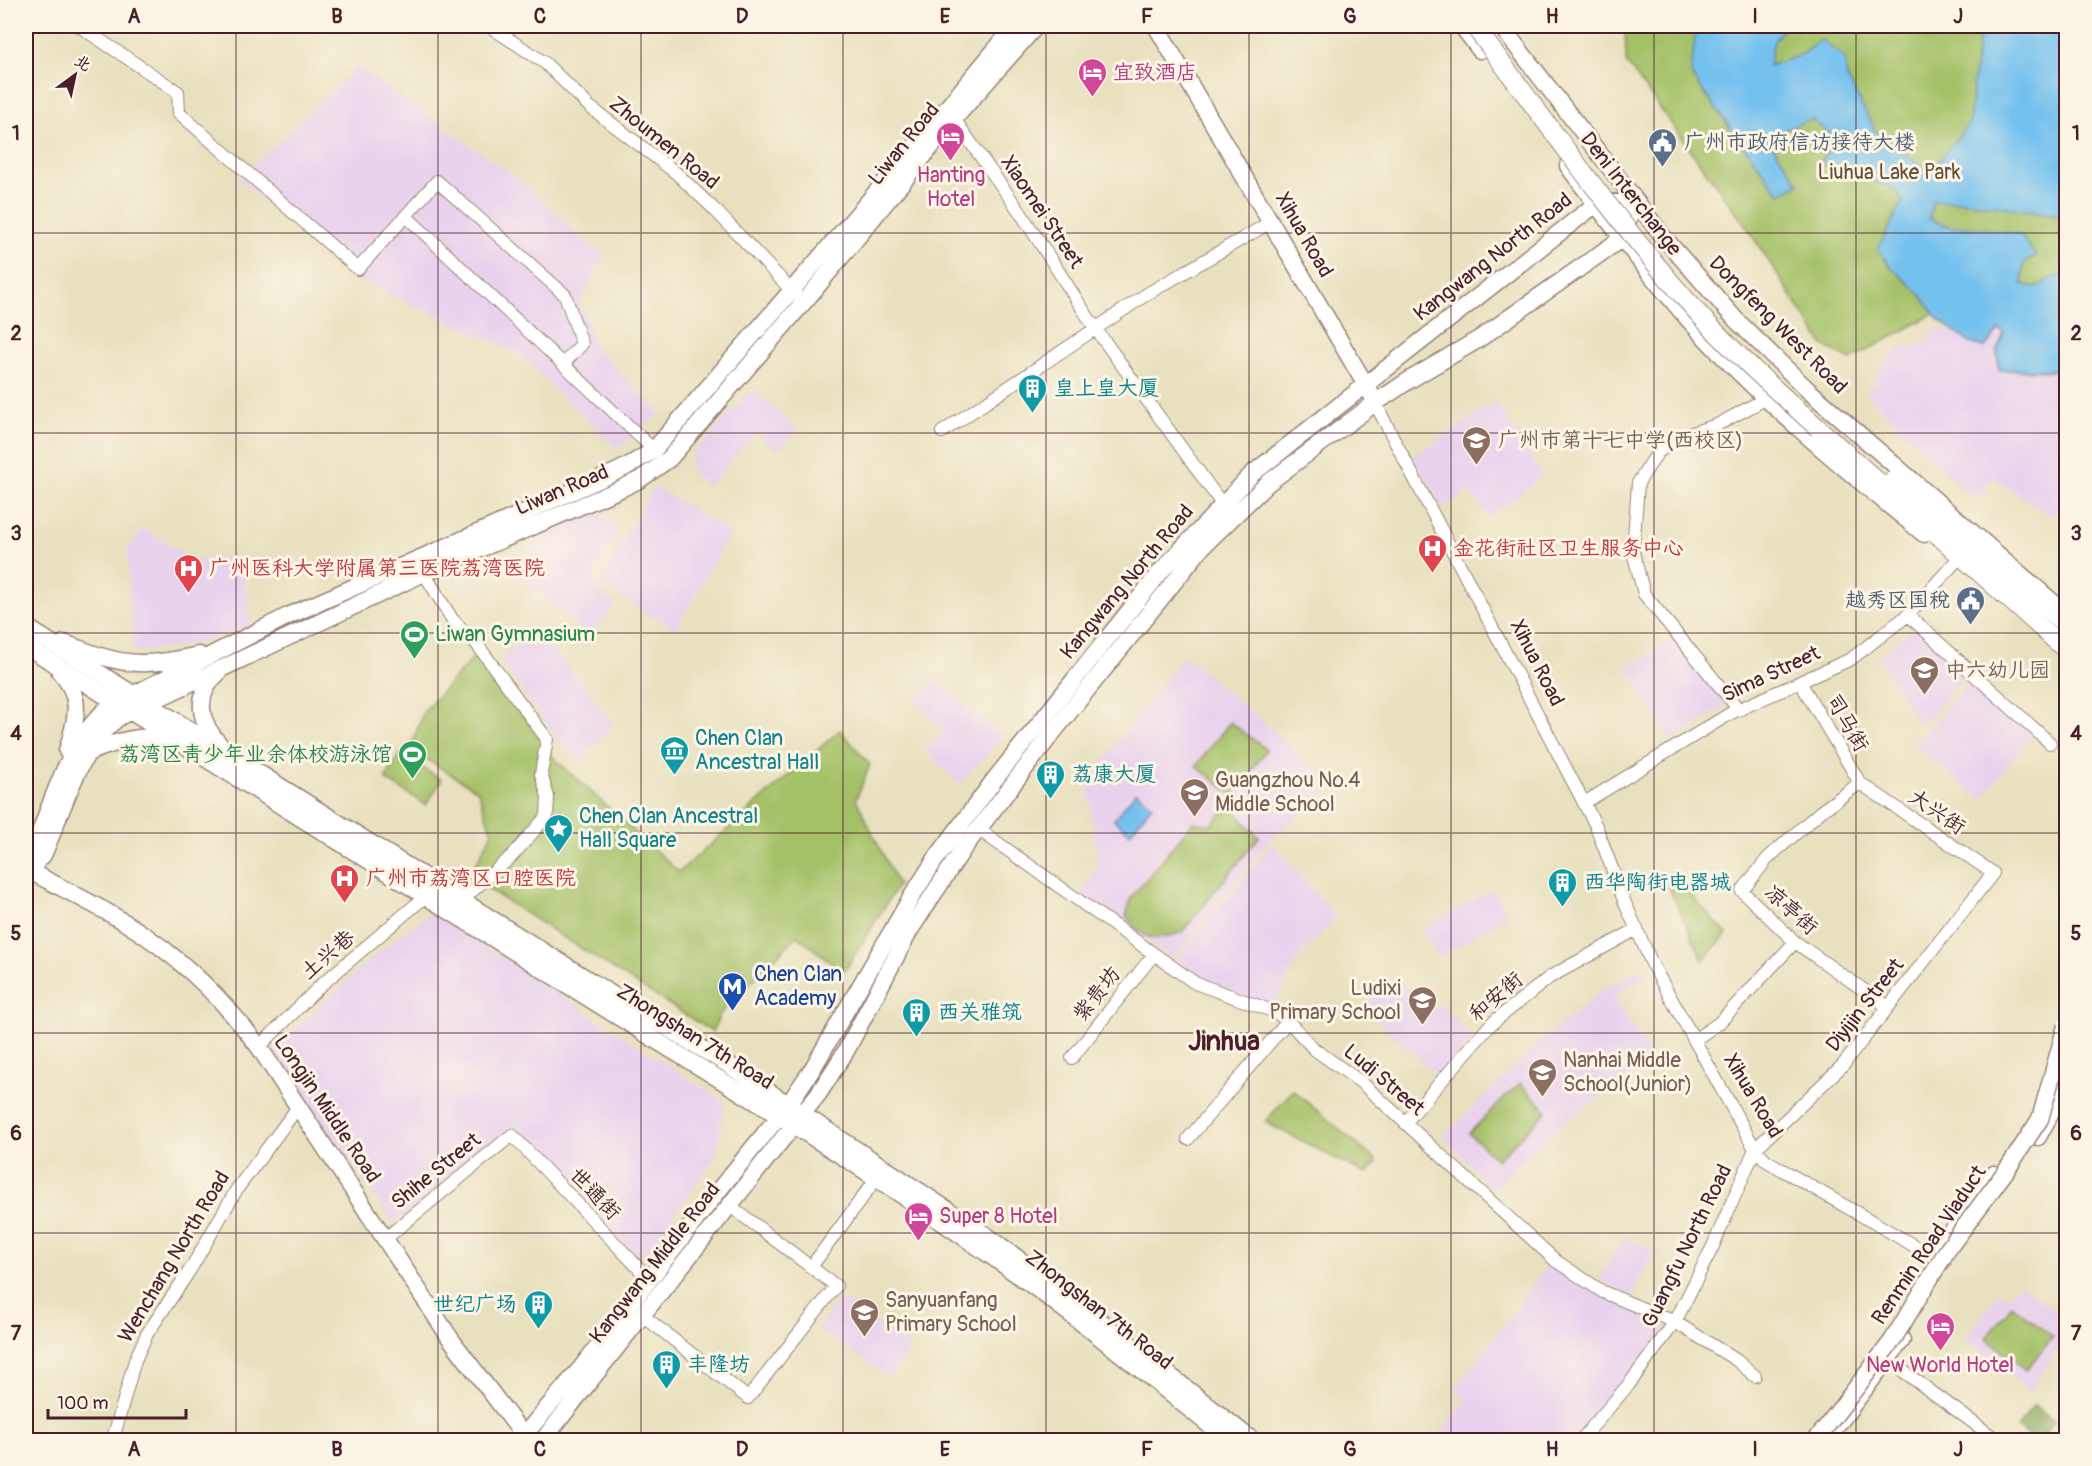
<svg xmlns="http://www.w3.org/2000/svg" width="2092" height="1466" font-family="Pangolin,'LXGW WenKai TC',sans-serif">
<rect width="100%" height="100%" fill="#fcf5e5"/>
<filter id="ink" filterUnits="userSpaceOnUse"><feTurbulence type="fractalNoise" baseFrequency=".0167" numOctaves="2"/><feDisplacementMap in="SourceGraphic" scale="12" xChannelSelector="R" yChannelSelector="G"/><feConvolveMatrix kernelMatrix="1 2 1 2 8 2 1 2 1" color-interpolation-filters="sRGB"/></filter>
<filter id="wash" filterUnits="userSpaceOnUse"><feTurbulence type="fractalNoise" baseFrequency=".008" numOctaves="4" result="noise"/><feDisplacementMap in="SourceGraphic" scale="24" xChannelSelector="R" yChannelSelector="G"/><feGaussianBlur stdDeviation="1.35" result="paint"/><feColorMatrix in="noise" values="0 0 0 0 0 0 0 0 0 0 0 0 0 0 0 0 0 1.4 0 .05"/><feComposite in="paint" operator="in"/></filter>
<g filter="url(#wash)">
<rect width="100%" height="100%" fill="#e8e1bf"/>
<!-- built -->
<path fill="#e9d2ed" d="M357,67L512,174L604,257L580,302L595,348L661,414L616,449L520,354L368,284L238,180Z
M1936,327L1960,334L1970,343L1984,347L1999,330L2004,333L1997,351L1998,371L2066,372V503L2051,516L1994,478L1975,501L1867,395L1880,368L1897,350L1926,343Z
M752,389L797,429L777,451L756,433L708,487L691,472V456Z
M1496,402L1543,476L1488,518L1470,491L1443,508L1412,457Z
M654,487L722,527L729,535L675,629L602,586L599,581Z
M603,510L617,533L593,577L600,592L616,605L589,636L524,581L531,542Z
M143,528L194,560L241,555L251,625L216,638L180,647L133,652L127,552Z
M1913,627L1967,674L1928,718L1917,723L1879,658Z
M533,632L549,645L613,721L611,728L581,760L561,744L499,659Z
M1676,639L1730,703L1671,740L1626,667Z
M1184,655L1287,743L1330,788L1264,846L1173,960L1080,893L1098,867L1087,781Z
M935,680L1003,737L959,784L924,751L944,732L914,699Z
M1972,680L2034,732L1981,800L1913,745Z
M1273,843L1336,917L1296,961L1273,1007L1199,980L1174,963Z
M1493,889L1508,915L1439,958L1421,930Z
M431,912L725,1102L715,1158L668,1223L639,1260L516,1124L394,1223L272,1050L374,956Z
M1645,968L1648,975L1614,995L1653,1060L1561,1125L1493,1189L1443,1137L1544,1038L1603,990Z
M1393,977L1428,1013L1439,1003L1474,1038L1438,1076L1363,1007Z
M1624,1237L1654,1252L1632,1296L1600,1280Z
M1550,1260L1668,1325L1617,1393L1574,1440H1435L1467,1400L1454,1390L1511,1316Z
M2020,1283L2066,1319V1337L2029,1392L1965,1338L2000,1292L2009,1297Z
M839,1297L911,1346L890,1378L818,1329Z"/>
<!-- green -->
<path fill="#a5c168" stroke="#78704a" stroke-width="1.5" d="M1625,26H2066V371L1999,370L1997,351L2004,333L1999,330L1985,347L1970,343L1937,312L1850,360L1823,345L1746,226L1626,62Z
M479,652L553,757L679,872L840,730L870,765L856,799L898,885L844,972L797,936L722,1011L712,1032L469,877L492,833L478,791L410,749L424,711Z
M1230,722L1267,750L1233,795L1196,766Z
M400,754L442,780L426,805L385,779Z
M1229,806L1259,837L1182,932C1154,942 1143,941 1126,916L1131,898L1193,822L1211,825Z
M1673,876L1727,934L1703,960L1666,882Z
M1520,1083L1547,1111L1497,1160L1469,1133Z
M1293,1090L1377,1161L1366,1174L1265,1122Z
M2012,1305L2053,1337L2026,1370L1986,1338Z"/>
<!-- forest -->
<path fill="#84a75c" stroke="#676344" stroke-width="1.5" d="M2034,1405L2055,1421L2039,1440H2034L2017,1428Z"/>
<!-- water -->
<path fill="#75c1ee" stroke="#60708c" stroke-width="1.5" d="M1696,26H1785L1774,41L1769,66L1803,54L1821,40L1845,58L1847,77L1876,132L1927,171L1939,161L1969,124L1980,26H2066V216L1963,201H1933L1929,219L1951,227L1983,228L2020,234L2036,256L2024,263L2022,284L2037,288L2054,277L2066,275V370H1999L1997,351L2004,333L1999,330L1985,347L1970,343L1937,318L1921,295L1889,265L1878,249L1903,201L1894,189L1869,180L1833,174L1822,160L1836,139L1811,119L1786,129L1773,146L1799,184L1780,194L1694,79L1691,74Z
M1136,792L1152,805L1130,833L1114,820Z"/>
</g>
<g filter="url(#ink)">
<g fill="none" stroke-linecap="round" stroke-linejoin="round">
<defs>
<path id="minor" d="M79,26L178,92L179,113L358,269L437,181L565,295L582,344L563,364
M489,26L545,63L590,107L676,173L715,210L796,295
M954,119L1020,212L1095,328L1222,504
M406,216L654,450
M1375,403L1596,826L1625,903L1653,966L1755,1149L1767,1161L1944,1263
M942,432L1147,294L1271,222
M424,573L452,619L476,643L547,739L541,774L548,797L547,816L512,856L462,900
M1908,615L2050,743
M1739,710L1644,594L1633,552L1638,483L1658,452L1683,436L1717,425L1767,398
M1860,783L1820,812L1768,858L1742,891L1795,942L1888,1007
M1584,803L1731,713L1851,659L1908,615L1957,560
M978,829L1195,983L1275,1012L1288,1021L1314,1049L1362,1083L1556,1261L1603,1292L1675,1322L1736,1360L1755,1376
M1694,1040L1719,1023L1795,942
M259,1047L321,985L426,896
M1072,1058L1154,954
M1405,1123L1491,1024L1550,977L1637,929
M1188,1139L1288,1021
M386,1238L512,1135L650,1280
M811,1267L876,1179
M642,1315L748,1398L836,1286L729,1205
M1888,1360L1997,1440
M111,1440L115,1432L135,1360L147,1334L190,1270L237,1189L298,1107
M1581,1440L1630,1383L1675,1322L1713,1246L1755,1149L1843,1065L1993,873L1860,783L1800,682"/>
<path id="major" d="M1156,26L1371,394
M1462,26L1480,50
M1501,26L1665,239L1736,320L1808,390L2064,612
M1568,166C1607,219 1646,271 1689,320C1760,399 1842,467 1924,534
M26,627L632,1007L727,1064L987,1236L1057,1287L1252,1440
M64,643C88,652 112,662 138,663C158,664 179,659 199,655
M26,646L665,1046C786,1119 907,1195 1022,1278C1093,1329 1160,1386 1228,1440
M60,672C84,698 76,720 67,751
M219,672C193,695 199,723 221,746
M88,753C114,742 143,733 172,739
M27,865C51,811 63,746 109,707L288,616L603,478L626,467L654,450L886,181L1015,26
M26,869L34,865L43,855C64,809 79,745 121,716L424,573L618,490L639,480L669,459L815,289L954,119L1036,26
M26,869C52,883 80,897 107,912C167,945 218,992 259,1047L450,1338L527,1440
M2054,1092L2066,1066
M2038,1137L2066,1085
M1937,1252L1994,1174
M520,1440L581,1368L718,1191L788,1105L813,1068L912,896L935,860L995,779L1162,570L1252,474L1596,204L1635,201
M543,1440L819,1093L846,1051L910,930L963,849L1050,736L1203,546L1268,483L1375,403L1411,379L1479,339L1621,239L1635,201
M1826,1440L1902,1340"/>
<path id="highway" d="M1818,428L2066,650
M1894,479L2066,625"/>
</defs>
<!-- minor casing -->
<use href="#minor" stroke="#998075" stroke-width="14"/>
<!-- major casing -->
<use href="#major" stroke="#998075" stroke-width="19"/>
<!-- highway casing -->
<use href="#highway" stroke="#998075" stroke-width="20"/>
<!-- minor -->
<use href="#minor" stroke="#fff" stroke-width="12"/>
<!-- major -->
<use href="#major" stroke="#fff" stroke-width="16"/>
<!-- highway -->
<use href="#highway" stroke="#fff" stroke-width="18"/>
<defs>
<path id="major-bridge" d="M1816,1440L1892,1341L1948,1249L2008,1168L2040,1119L2066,1026"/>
<path id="highway-bridge" d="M1474,26C1547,122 1616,222 1697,312C1735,354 1777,391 1818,428"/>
</defs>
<!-- major-bridge casing -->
<use href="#major-bridge" stroke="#998075" stroke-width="19" stroke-linecap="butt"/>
<!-- highway-bridge casing -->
<use href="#highway-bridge" stroke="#998075" stroke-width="20" stroke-linecap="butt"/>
<!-- major-bridge -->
<use href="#major-bridge" stroke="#fff" stroke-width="16"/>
<!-- highway-bridge -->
<use href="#highway-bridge" stroke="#fff" stroke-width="18"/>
</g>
</g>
<!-- grid -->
<path fill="none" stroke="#4a1f2b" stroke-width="1.5" stroke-opacity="0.55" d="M236,26V1440M438,26V1440M641,26V1440M843,26V1440M1046,26V1440M1249,26V1440M1451,26V1440M1654,26V1440M1856,26V1440M26,233H2066M26,433H2066M26,633H2066M26,833H2066M26,1033H2066M26,1233H2066"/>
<!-- icons -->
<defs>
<symbol id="hotel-pin" viewBox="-11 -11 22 30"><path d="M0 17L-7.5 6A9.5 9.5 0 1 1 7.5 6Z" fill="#d1479c" stroke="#fcf5e5"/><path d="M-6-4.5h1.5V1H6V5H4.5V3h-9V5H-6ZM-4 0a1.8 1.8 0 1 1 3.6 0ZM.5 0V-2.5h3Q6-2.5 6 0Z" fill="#fff"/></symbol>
<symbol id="civic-pin" viewBox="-11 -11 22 30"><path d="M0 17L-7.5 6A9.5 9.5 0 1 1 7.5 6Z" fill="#5c6f8a" stroke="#fcf5e5"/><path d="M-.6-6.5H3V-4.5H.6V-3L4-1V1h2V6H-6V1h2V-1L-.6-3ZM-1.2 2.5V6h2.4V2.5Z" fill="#fff"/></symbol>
<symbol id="building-pin" viewBox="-11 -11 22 30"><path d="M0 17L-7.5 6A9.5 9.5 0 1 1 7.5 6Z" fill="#0f9aa8" stroke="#fcf5e5"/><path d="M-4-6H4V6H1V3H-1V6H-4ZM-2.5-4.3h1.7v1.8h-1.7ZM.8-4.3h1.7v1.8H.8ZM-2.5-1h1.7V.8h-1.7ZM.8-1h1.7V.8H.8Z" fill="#fff"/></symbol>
<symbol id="school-pin" viewBox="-11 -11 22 30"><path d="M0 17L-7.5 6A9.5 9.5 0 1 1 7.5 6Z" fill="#8d6e63" stroke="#fcf5e5"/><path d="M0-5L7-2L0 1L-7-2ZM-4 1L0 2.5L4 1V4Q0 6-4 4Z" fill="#fff"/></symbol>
<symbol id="hospital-pin" viewBox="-11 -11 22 30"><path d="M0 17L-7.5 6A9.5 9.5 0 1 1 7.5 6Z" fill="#e0444e" stroke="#fcf5e5"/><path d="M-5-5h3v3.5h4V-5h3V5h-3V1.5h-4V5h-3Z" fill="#fff"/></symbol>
<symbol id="stadium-pin" viewBox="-11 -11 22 30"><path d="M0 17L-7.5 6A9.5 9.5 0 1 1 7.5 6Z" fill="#2e9e5b" stroke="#fcf5e5"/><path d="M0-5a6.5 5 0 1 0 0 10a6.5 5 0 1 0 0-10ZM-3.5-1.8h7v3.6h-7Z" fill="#fff"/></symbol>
<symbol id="museum-pin" viewBox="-11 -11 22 30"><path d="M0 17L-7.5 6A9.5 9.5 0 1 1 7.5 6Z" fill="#0f9aa8" stroke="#fcf5e5"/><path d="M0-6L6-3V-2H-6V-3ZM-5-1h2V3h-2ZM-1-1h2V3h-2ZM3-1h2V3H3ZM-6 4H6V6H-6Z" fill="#fff"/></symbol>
<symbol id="sight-pin" viewBox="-11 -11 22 30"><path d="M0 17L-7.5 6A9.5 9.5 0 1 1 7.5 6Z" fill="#0f9aa8" stroke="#fcf5e5"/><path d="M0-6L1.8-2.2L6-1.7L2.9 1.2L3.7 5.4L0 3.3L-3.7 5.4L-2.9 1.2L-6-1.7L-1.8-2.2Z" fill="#fff"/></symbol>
<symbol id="metro-pin" viewBox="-11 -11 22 30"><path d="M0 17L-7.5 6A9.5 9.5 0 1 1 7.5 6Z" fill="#1a4fb4" stroke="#fcf5e5"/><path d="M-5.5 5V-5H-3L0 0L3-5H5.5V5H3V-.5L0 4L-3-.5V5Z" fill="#fff"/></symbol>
</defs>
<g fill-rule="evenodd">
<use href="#hotel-pin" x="1076" y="56" width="33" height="45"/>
<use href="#hotel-pin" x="934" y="120" width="33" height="45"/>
<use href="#civic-pin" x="1646" y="126" width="33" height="45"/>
<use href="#building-pin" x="1016" y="372" width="33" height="45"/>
<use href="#school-pin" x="1460" y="424" width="33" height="45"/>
<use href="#hospital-pin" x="1416" y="532" width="33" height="45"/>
<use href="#hospital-pin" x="172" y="552" width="33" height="45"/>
<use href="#civic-pin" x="1954" y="584" width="33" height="45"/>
<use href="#stadium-pin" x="398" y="618" width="33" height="45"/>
<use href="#school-pin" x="1908" y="654" width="33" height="45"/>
<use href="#museum-pin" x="658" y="734" width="33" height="45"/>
<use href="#stadium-pin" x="396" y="738" width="33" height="45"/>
<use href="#building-pin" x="1034" y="758" width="33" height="45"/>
<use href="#school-pin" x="1178" y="776" width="33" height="45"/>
<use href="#sight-pin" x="542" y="812" width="33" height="45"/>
<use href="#hospital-pin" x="328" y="862" width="33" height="45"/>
<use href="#building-pin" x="1546" y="866" width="33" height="45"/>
<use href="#metro-pin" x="716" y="970" width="33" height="45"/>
<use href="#school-pin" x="1406" y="984" width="33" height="45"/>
<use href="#building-pin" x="900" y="996" width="33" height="45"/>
<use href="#school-pin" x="1526" y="1056" width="33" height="45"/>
<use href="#hotel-pin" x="902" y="1200" width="33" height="45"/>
<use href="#building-pin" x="522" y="1288" width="33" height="45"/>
<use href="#school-pin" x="848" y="1296" width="33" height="45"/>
<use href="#hotel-pin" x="1924" y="1310" width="33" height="45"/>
<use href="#building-pin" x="650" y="1348" width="33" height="45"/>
</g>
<g text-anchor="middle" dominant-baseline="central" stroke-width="6" stroke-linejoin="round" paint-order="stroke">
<!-- hotel labels -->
<g font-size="21" fill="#b23c85" stroke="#fcf5e5" text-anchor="start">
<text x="1113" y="72">宜致酒店</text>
<text x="951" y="175" text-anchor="middle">Hanting<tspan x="951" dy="24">Hotel</tspan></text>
<text x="939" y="1216">Super 8 Hotel</text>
<text x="1940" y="1365" text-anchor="middle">New World Hotel</text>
</g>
<!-- service labels -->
<g font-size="21" fill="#4e5e75" stroke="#fcf5e5" text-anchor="start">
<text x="1684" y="142">广州市政府信访接待大楼</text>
<text x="1950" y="600" text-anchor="end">越秀区国税</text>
</g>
<!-- street labels -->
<g font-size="21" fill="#4a1f2b" stroke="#fcf5e5">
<text transform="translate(664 143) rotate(39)">Zhoumen Road</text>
<text transform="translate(904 144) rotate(-51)">Liwan Road</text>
<text transform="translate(1631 194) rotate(52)">Deni Interchange</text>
<text transform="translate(1042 212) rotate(56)">Xiaomei Street</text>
<text transform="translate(1304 235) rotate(60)">Xihua Road</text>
<text transform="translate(1493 257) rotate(-38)">Kangwang North Road</text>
<text transform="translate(1778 325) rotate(45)">Dongfeng West Road</text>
<text transform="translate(562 490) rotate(-23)">Liwan Road</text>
<text transform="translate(1127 582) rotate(-50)">Kangwang North Road</text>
<text transform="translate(1537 663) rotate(63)">Xihua Road</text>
<text transform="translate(1771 674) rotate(-25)">Sima Street</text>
<text transform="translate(1847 723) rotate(59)">司马街</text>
<text transform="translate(1937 812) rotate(34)">大兴街</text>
<text transform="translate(1791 910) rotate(42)">凉亭街</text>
<text transform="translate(328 955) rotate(-41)">土兴巷</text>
<text transform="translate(1097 994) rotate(-52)">紫贵坊</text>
<text transform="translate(1496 997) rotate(-41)">和安街</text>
<text transform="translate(1865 1005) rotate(-52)">Diyijin Street</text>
<text transform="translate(695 1037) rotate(32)">Zhongshan 7th Road</text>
<text transform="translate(1384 1080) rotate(40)">Ludi Street</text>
<text transform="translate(1753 1096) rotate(59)">Xihua Road</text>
<text transform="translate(327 1109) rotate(56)">Longjin Middle Road</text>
<text transform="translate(436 1171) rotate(-39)">Shihe Street</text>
<text transform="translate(595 1194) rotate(46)">世通街</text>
<text transform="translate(1929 1245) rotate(-56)">Renmin Road Viaduct</text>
<text transform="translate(1687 1246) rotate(-64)">Guangfu North Road</text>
<text transform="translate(174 1257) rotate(-59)">Wenchang North Road</text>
<text transform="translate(655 1263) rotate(-52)">Kangwang Middle Road</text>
<text transform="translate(1099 1310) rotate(38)">Zhongshan 7th Road</text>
</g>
<!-- park labels -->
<g font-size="21" fill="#65503d" stroke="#fcf5e5">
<text x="1889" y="172">Liuhua Lake Park</text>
</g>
<!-- culture labels -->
<g font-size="21" fill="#0d838f" stroke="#fcf5e5" text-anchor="start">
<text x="1054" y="388">皇上皇大厦</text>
<text x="695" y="738">Chen Clan<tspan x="695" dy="24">Ancestral Hall</tspan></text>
<text x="1072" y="774">荔康大厦</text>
<text x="579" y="816">Chen Clan Ancestral<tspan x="579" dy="24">Hall Square</tspan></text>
<text x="1584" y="882">西华陶街电器城</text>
<text x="938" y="1012">西关雅筑</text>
<text x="517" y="1304" text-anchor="end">世纪广场</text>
<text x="687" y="1364">丰隆坊</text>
</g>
<!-- education labels -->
<g font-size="21" fill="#785e54" stroke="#fcf5e5" text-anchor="start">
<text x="1498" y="440">广州市第十七中学(西校区)</text>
<text x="1945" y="670">中六幼儿园</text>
<text x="1215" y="780">Guangzhou No.4<tspan x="1215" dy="24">Middle School</tspan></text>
<text x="1401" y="988" text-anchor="end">Ludixi<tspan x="1401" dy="24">Primary School</tspan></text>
<text x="1563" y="1060">Nanhai Middle<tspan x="1563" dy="24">School(Junior)</tspan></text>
<text x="885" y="1300">Sanyuanfang<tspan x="885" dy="24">Primary School</tspan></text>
</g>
<!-- health labels -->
<g font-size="21" fill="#be3a42" stroke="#fcf5e5" text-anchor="start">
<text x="1453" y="548">金花街社区卫生服务中心</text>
<text x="209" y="568">广州医科大学附属第三医院荔湾医院</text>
<text x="366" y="878">广州市荔湾区口腔医院</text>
</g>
<!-- leisure labels -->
<g font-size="21" fill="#27864d" stroke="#fcf5e5" text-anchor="start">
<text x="435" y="634">Liwan Gymnasium</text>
<text x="392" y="754" text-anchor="end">荔湾区青少年业余体校游泳馆</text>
</g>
<!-- transit labels -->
<g font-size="21" fill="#164399" stroke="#fcf5e5" text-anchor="start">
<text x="754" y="974">Chen Clan<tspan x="754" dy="24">Academy</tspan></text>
</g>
<!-- district labels -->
<g font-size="27" font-weight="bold" fill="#4a1f2b" stroke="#fcf5e5">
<text x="1224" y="1041">Jinhua</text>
</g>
</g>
<!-- margin -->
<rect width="2092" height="1466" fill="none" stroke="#fcf5e5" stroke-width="66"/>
<!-- north arrow -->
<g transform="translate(75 75) rotate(33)" stroke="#fcf5e5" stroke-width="4.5" paint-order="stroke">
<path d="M0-4.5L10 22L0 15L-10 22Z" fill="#4a1f2b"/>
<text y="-9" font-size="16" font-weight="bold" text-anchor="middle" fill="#4a1f2b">北</text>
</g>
<!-- scale -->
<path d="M48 1409v9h138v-9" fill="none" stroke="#4a1f2b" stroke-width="3"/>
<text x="57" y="1409" font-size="18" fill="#4a1f2b" stroke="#fcf5e5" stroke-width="4.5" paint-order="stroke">100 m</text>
<rect x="33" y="33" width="2026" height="1400" fill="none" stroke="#4a1f2b" stroke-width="2"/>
<g font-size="20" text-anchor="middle" font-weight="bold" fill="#4a1f2b">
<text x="134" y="23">A</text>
<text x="337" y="23">B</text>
<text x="540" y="23">C</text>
<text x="742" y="23">D</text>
<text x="945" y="23">E</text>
<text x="1147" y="23">F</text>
<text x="1350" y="23">G</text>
<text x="1552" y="23">H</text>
<text x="1755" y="23">I</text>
<text x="1958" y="23">J</text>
<text x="16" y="140">1</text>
<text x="2076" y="140">1</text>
<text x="16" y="340">2</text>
<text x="2076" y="340">2</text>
<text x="16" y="540">3</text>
<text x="2076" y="540">3</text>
<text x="16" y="740">4</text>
<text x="2076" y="740">4</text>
<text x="16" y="940">5</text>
<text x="2076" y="940">5</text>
<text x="16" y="1140">6</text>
<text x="2076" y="1140">6</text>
<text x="16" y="1340">7</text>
<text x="2076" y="1340">7</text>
<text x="134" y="1456">A</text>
<text x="337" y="1456">B</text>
<text x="540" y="1456">C</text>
<text x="742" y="1456">D</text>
<text x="945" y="1456">E</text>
<text x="1147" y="1456">F</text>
<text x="1350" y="1456">G</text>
<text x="1552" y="1456">H</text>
<text x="1755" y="1456">I</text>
<text x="1958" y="1456">J</text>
</g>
</svg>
